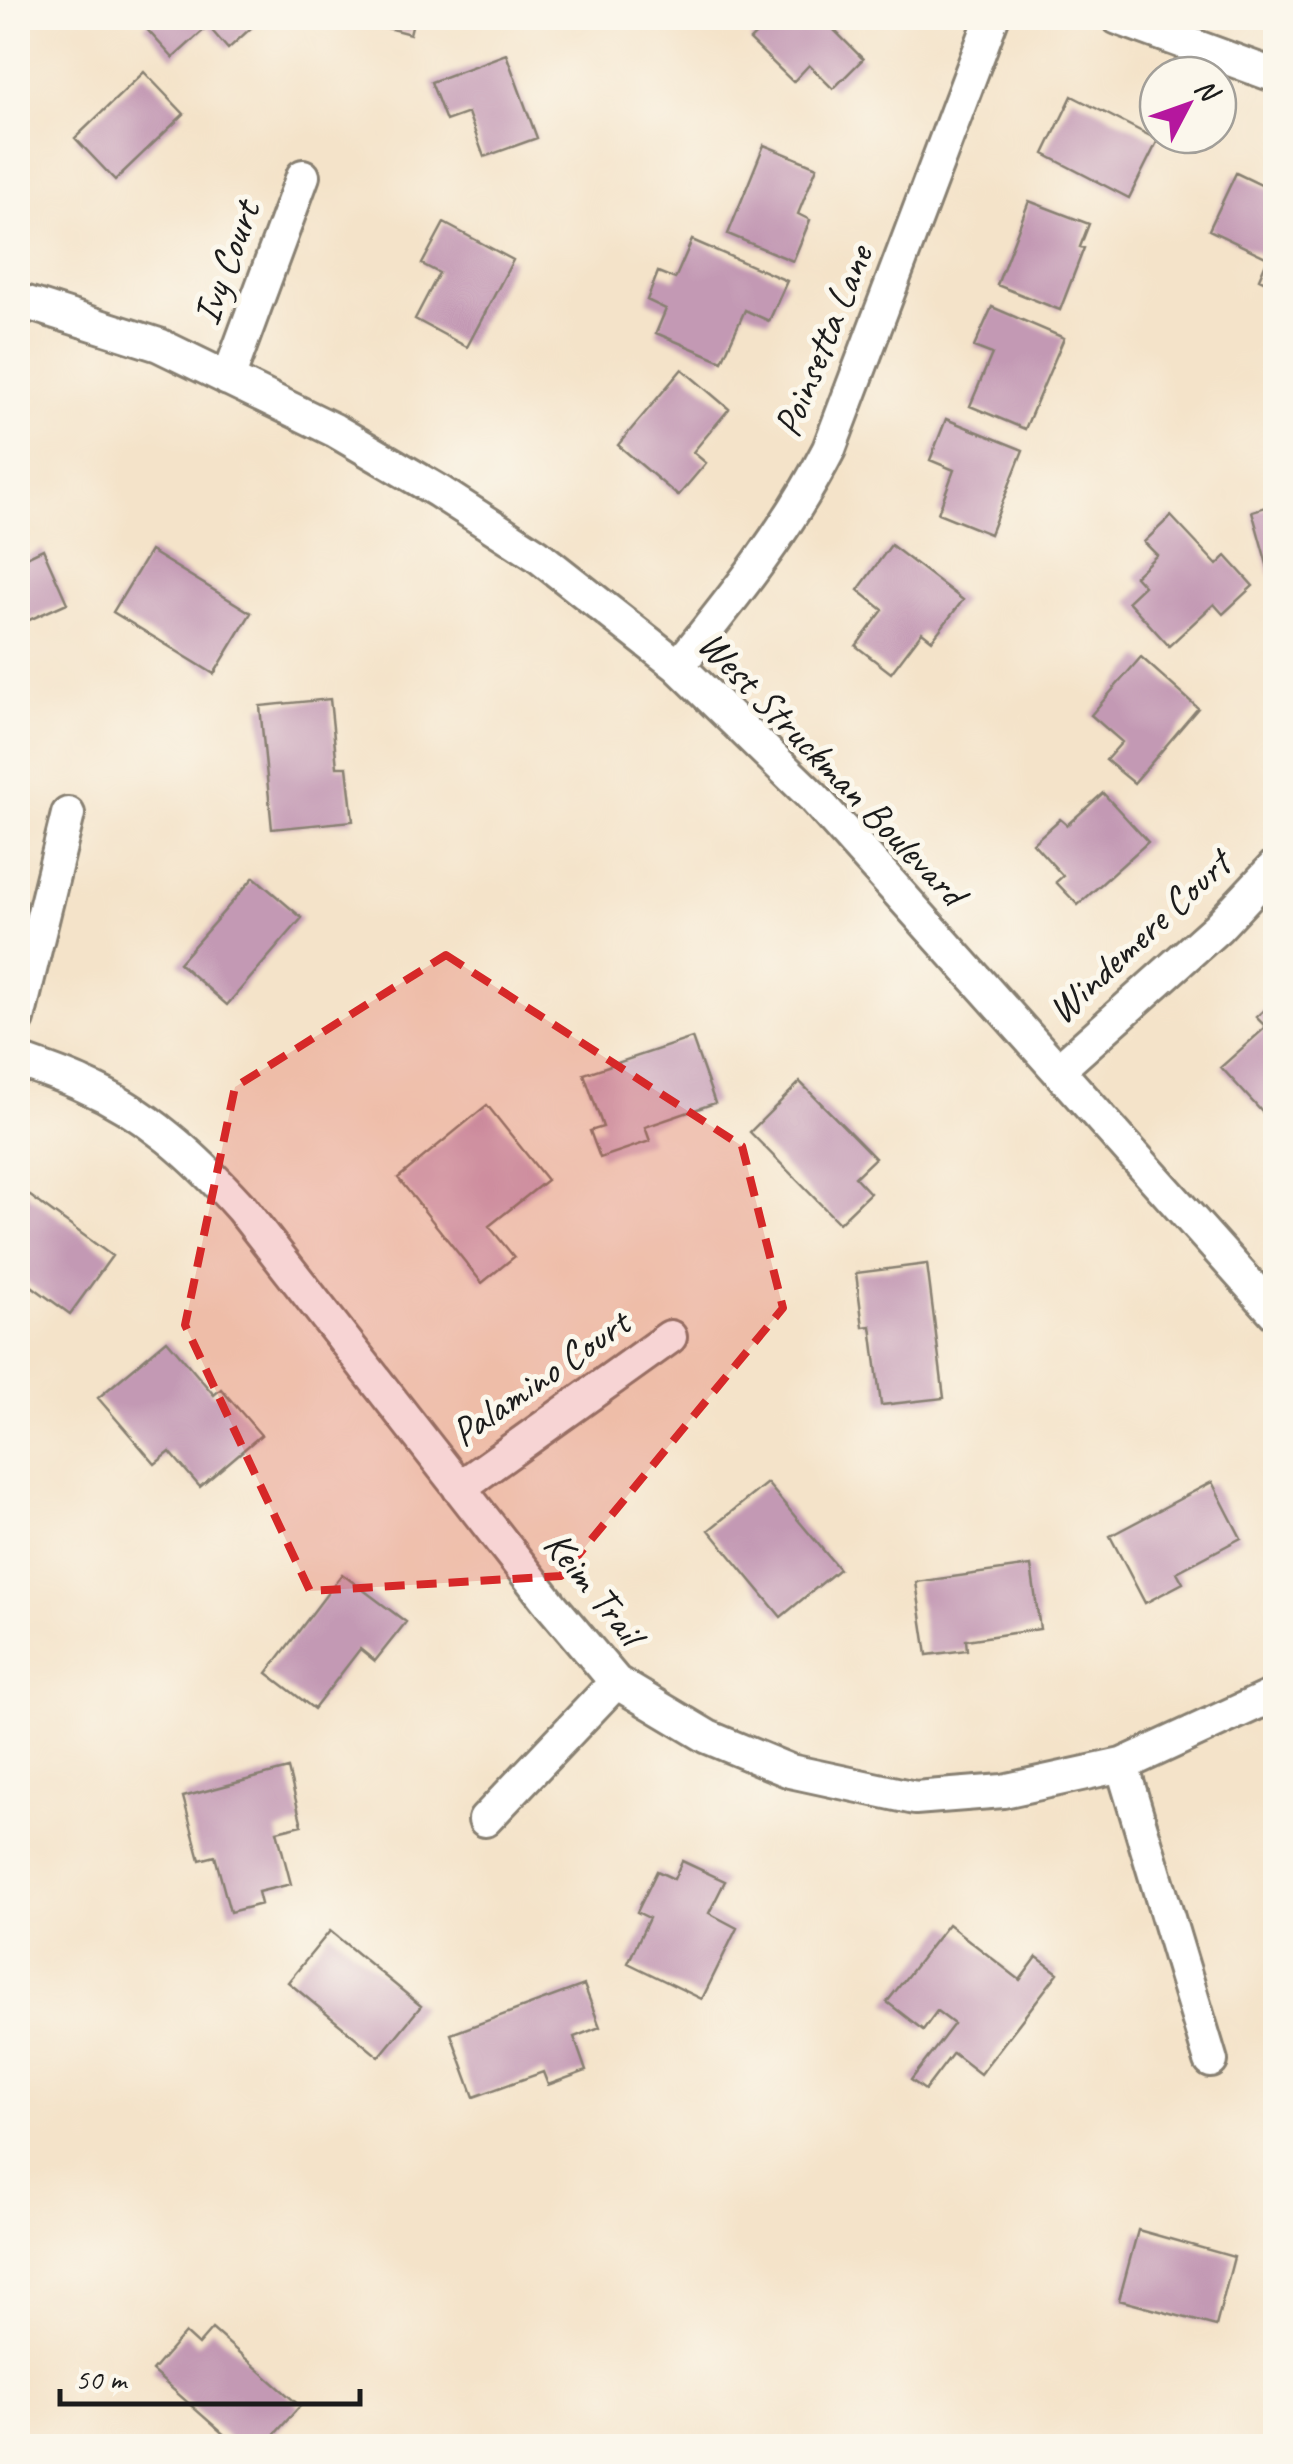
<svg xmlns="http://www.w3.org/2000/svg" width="1293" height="2464" font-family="Caveat,sans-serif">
<rect width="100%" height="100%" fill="#fbf7ec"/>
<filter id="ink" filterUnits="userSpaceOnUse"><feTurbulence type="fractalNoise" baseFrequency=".01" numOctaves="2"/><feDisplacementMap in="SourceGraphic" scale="20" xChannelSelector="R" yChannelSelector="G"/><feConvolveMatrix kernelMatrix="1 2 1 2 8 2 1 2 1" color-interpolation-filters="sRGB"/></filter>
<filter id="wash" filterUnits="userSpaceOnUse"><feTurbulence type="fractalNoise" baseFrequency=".0048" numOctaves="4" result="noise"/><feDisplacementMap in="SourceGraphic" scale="40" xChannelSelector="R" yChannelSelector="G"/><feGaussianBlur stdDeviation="2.25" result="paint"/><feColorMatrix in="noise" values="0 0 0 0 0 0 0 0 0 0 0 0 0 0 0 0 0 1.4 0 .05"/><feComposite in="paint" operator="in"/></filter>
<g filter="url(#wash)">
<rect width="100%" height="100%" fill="#f4e3c9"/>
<g id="blocks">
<!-- building -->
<path fill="#c399b4" d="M153,18H262L228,49L208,26L173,58L144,26Z
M350,18H414L410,34Z
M772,18H844L833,29L863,59L833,89L809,65L793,82L750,40Z
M506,54L537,138L484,157L468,113L446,121L431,82Z
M144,72L184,114L115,180L75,138Z
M1072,96L1158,140L1129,198L1044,154Z
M764,145L817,167L798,214L810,220L793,261L728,234Z
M1236,173L1276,192V287L1259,279L1268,258L1209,230Z
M1029,201L1089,224L1080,247L1084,248L1060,310L997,285Z
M444,223L513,260L467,347L415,319L439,273L422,264Z
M692,240L787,281L769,321L745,310L722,361L656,333L666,309L647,300L658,272L675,279Z
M992,307L1064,338L1025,429L970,406L992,354L974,347Z
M682,369L729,409L693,452L706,463L678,496L618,445Z
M946,419L1023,450L990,534L938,513L954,470L930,460Z
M1276,504V573L1270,575L1252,511Z
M1171,516L1217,565L1226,556L1253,586L1223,614L1214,604L1169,646L1128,601L1144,586L1135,576L1157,555L1144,542Z
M891,545L963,600L932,640L922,632L891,673L856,646L883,610L858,590Z
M43,549L67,603L18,625V561Z
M150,551L251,613L214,674L113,612Z
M1141,657L1198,708L1134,783L1106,760L1122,742L1091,715Z
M330,699L337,767H347L353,821L272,829L260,706Z
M1103,793L1148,842L1078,905L1056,882L1063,876L1033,843L1060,819L1067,825Z
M254,877L302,918L227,1005L179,963Z
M1276,999V1101L1263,1113L1221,1067L1266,1027L1256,1017Z
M692,1038L715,1103L645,1127L650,1141L600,1158L590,1131L603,1127L584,1074Z
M800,1082L875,1158L855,1177L870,1193L839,1223L750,1132Z
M487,1105L547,1180L489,1226L514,1257L482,1283L398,1178Z
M18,1187L112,1256L70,1314L18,1276Z
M927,1264L944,1398L881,1405L871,1326L863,1327L856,1273Z
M167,1340L214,1395L221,1389L261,1435L200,1487L170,1452L155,1464L98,1398Z
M1212,1482L1241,1538L1177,1572L1183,1583L1145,1603L1110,1536Z
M767,1483L839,1569L781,1617L709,1530Z
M1031,1566L1040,1629L966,1640L967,1650L927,1655L916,1582Z
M342,1574L406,1622L375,1661L360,1649L314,1709L267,1673Z
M288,1769L302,1825L277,1831L291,1884L258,1892L261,1904L230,1912L215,1856L200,1860L183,1797Z
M682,1861L725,1881L709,1913L737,1928L702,1999L628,1963L649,1918L637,1912L657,1871L674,1879Z
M948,1924L1020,1980L1037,1957L1058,1973L980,2074L953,2053L925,2090L911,2080L954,2024L937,2011L923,2030L887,2002Z
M330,1931L421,2006L379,2057L288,1982Z
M584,1985L600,2027L574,2037L586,2071L548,2085L543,2072L474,2097L451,2034Z
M1138,2230L1234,2257L1216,2326L1119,2300Z
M212,2329L300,2406L264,2446H237L152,2371L185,2333L198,2345Z"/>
</g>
</g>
<g filter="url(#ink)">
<use href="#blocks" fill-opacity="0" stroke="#888072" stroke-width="2.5"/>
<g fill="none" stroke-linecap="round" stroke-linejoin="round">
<defs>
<path id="street" d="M1118,18L1276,76
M18,300L159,345L334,430L438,491L537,555L678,666L814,798L1276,1314
M228,379L303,176
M678,666C735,596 788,529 829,449L992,18
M18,1019L68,814
M18,1060C39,1068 62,1075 83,1085C146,1112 196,1158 241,1208L551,1605L616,1682L708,1737L790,1771L915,1798L1003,1791L1122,1765L1276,1694
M1058,1070L1218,927L1276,865
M459,1488L670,1337
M1122,1765L1211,2061
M485,1820L616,1682"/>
</defs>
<!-- street casing -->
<use href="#street" stroke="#888072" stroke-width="38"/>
<!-- street -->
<use href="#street" stroke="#fff" stroke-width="32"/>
</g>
</g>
<!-- marked area -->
<path fill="#d62828" fill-opacity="0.2" stroke="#d62828" stroke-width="8" stroke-dasharray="20 12" stroke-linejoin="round" d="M446,955L742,1146L783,1308L561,1576L310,1591L185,1325L235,1087Z"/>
<g text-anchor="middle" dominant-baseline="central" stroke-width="10" stroke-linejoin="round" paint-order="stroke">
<!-- street labels -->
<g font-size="40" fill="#1c1c1c" stroke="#fbf7ec">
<text transform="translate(226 263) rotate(-70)">Ivy Court</text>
<text transform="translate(823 341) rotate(-68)">Poinsetta Lane</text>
<text transform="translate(832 768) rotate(46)">West Struckman Boulevard</text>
<text transform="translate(1139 937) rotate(-43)">Windemere Court</text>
<text transform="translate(540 1378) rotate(-35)">Palamino Court</text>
<text transform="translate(594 1588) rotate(51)">Keim Trail</text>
</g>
</g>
<!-- margin -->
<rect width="1293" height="2464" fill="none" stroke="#fbf7ec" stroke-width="60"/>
<!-- north arrow -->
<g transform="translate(1188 105) rotate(49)"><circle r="48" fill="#fbf7ec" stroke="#a29f99" stroke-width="2.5"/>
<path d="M0-8L18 38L0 25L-18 38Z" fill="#b5179e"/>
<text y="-15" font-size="28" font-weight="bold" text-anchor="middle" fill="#1c1c1c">N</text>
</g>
<!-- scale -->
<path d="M60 2389v15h300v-15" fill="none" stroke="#1c1c1c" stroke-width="5"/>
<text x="75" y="2389" font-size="30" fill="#1c1c1c" stroke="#fbf7ec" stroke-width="8" paint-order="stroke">50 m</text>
</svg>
